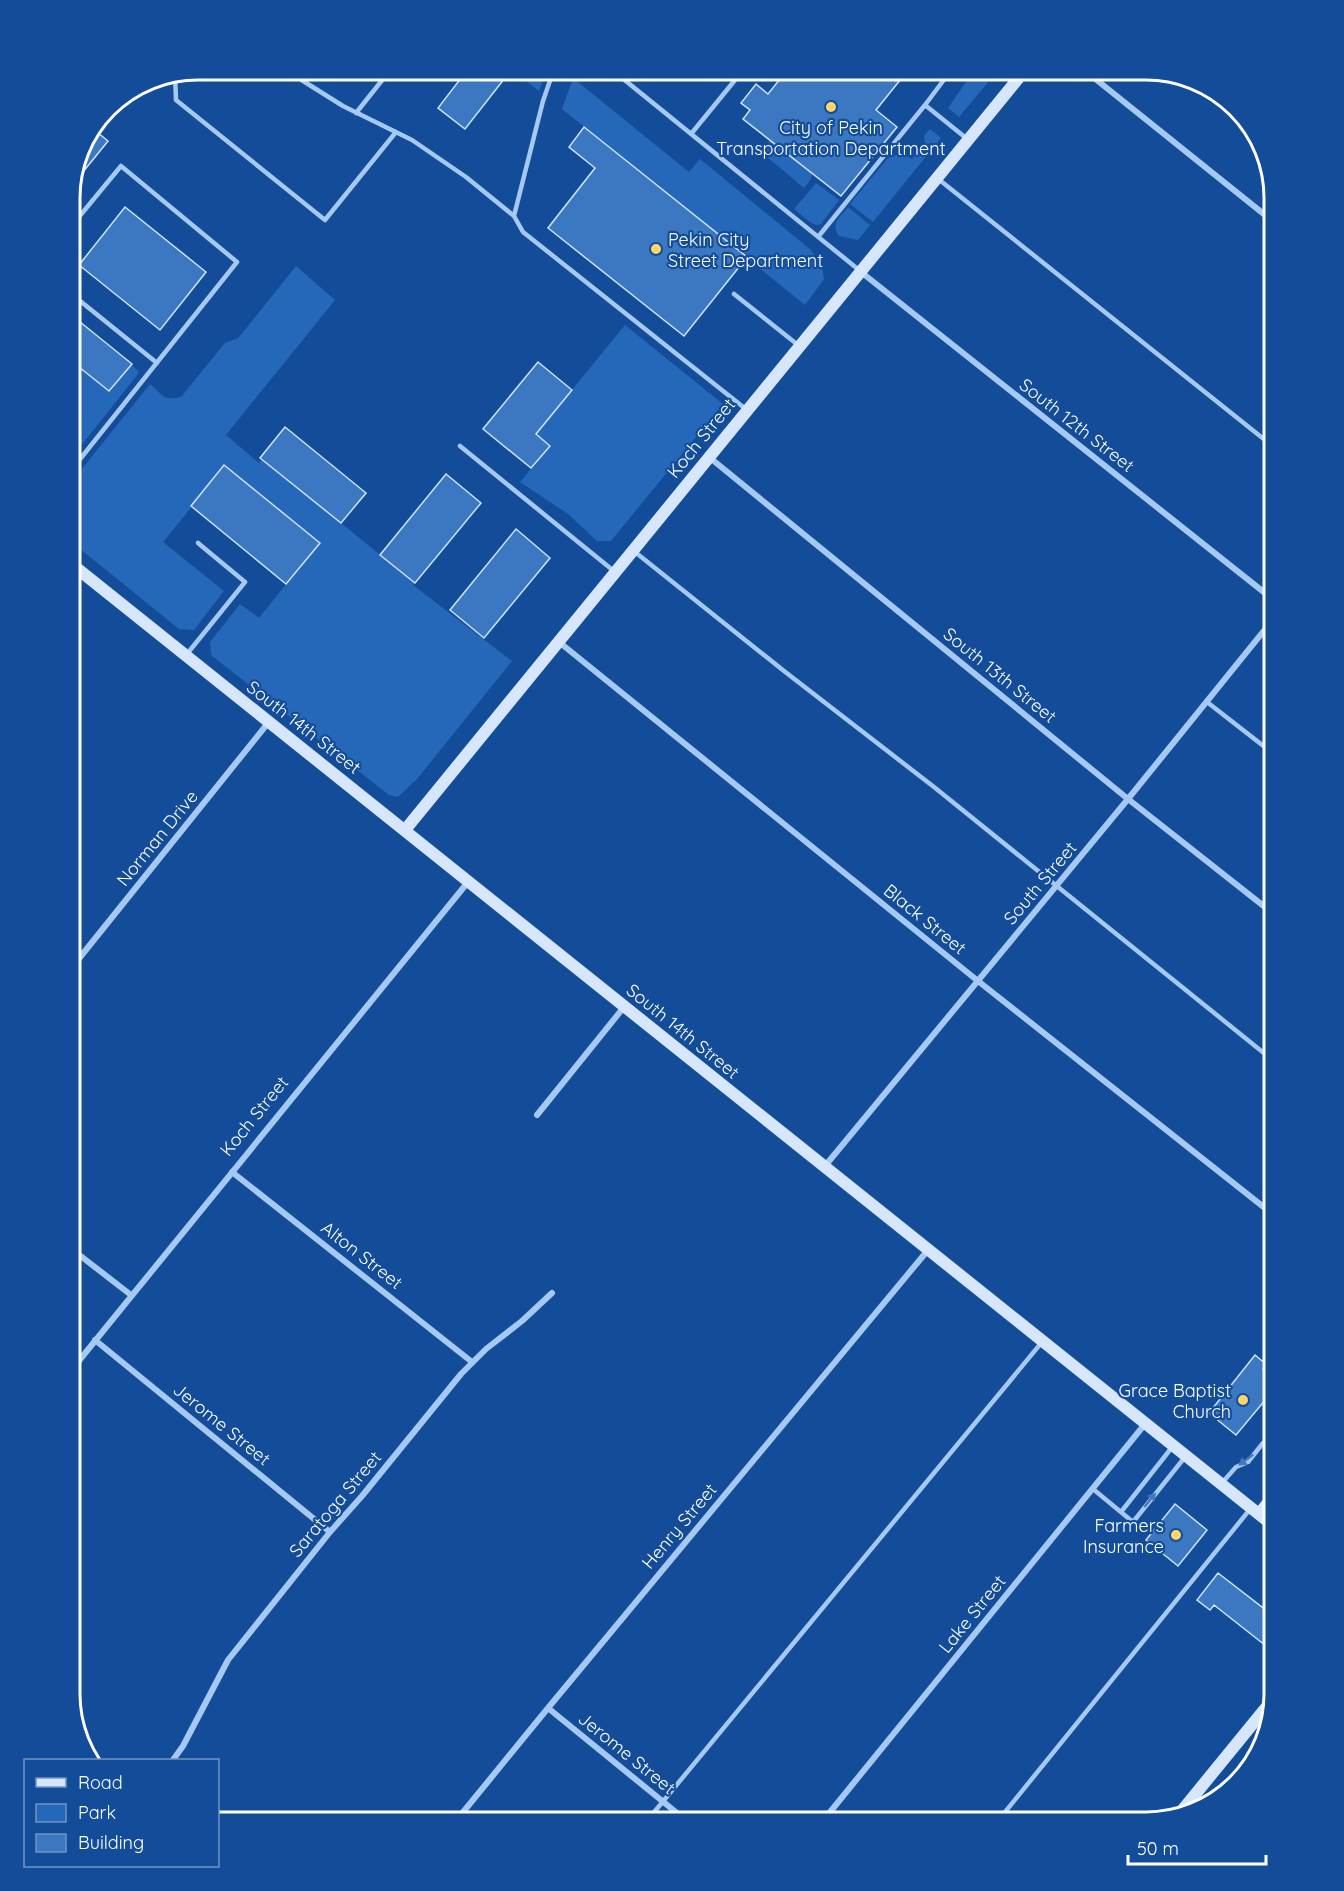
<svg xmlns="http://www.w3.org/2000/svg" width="1344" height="1891" font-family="Quicksand,sans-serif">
<rect width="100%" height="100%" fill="#134d9a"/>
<!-- green -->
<path fill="#2567b8" d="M512,69H547L539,91L512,70Z
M975,69H999L959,117L948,108Z
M573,78L689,172L700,159L811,250L822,267L824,279L805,305L562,109Z
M930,129L941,138L873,222L850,204L888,158C897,153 904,154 912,159L925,143L924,136Z
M771,139L812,172L811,179L804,188L761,152Z
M816,183L839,200L821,224L817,225L811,223L794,209Z
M848,207L870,225L858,240L839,236C830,224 840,217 848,207Z
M296,266L335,300L226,435L259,463L262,459L415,583L413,585L512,661L417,779L398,797L389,795L211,655L210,642L240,604L259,618L319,543L225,466L163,542L224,591L194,630L179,629L69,540V485L150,384C164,395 161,401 181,397L225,343L238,338L244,331Z
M625,325L723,404L611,541H597L568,514L520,482L550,446L536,434Z
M69,359L109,391L131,364L138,371V374L69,461Z"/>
<!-- building -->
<path fill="#3c77c1" stroke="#cee3fd" stroke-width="1.5" d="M468,69H512L465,129L438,108Z
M788,69H909L876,110L897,127L841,196L743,119L750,110L741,103L756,84L768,94Z
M584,127L747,257L684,336L548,228L595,168L569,147Z
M92,128L108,141L70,188L82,141Z
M125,207L206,272L160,330L79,265Z
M69,313L132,364L109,391L69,359Z
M538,362L572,390L536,434L550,446L531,468L483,429Z
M285,427L366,493L341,523L260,458Z
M224,465L320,543L286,584L191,506Z
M446,474L481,503L415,583L380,555Z
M516,529L550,558L484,638L450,610Z
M1255,1355L1267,1365L1263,1369L1275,1379V1406L1266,1399L1236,1435L1209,1413Z
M1175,1504L1207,1530L1178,1566L1146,1540Z
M1218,1573L1275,1617V1653L1214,1605L1210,1610L1197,1600Z"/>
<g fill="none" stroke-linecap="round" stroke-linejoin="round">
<!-- lane -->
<path stroke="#a6c9f4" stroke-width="4.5" d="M284,69L343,106L412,140L466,177L514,216L523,232L747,410
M611,69L859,270
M175,74L176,100L325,220L396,132
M925,105L952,69
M356,113L391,69
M691,134L744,69
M937,178L1275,448
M514,216L543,101L554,69
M818,237L925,105L966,138
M69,292L157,363
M734,294L798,345
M460,446L615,572
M69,473L237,262L121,166L69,229
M635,552L784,671L934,787L1275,1062
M187,654L245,582L198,543
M1207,702L1275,755
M1221,1484L1236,1467L1248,1462L1263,1443L1275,1442
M1093,1489L1133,1522L1185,1457
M1121,1512L1173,1446
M646,1822L1042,1342
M997,1822L1251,1508"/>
<!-- street -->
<path stroke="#a6c9f4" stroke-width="6" d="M1083,69L1275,223
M861,272L1275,601
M709,457L1128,799L1275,915
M559,642L978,981L1275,1216
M69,971L268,723
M537,1115L624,1007
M825,1166L1128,799L1275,617
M232,1172L472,1362
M69,1247L131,1295
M95,1340L330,1532
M69,1373L468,882
M548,1708L688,1822
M173,1760L183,1746L228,1660L330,1532L362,1496L461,1374L486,1349L522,1321L552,1293
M455,1822L548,1708L928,1250
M822,1822L1145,1424"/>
<!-- secondary -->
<path stroke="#d6e6fd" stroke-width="12" d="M69,562L1275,1527
M405,830L1026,69
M1259,1514L1275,1494
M1180,1813L1273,1699"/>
</g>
<!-- one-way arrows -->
<defs><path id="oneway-solid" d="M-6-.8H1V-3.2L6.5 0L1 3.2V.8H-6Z" transform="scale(1.5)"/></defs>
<g fill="#4678ba">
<use href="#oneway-solid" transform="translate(1246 1460) rotate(143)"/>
<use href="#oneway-solid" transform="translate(1150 1500) rotate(-51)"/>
</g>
<!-- markers -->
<g fill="#ffd569" stroke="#134d9a" stroke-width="2">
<circle cx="831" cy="107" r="6"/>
<circle cx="656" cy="249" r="6"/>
<circle cx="1243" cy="1400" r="6"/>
<circle cx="1176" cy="1535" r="6"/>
</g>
<g text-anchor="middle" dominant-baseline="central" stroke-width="4.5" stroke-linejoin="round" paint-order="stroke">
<!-- poi labels -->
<g font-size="18" fill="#fff" stroke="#134d9a" text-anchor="end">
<text x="831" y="127" text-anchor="middle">City of Pekin<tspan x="831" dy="21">Transportation Department</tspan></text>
<text x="668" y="239" text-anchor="start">Pekin City<tspan x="668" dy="21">Street Department</tspan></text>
<text x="1231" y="1390">Grace Baptist<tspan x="1231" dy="21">Church</tspan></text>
<text x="1164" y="1525">Farmers<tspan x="1164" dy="21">Insurance</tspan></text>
</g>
<!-- street labels -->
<g font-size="18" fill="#fff" stroke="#134d9a">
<text transform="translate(1077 425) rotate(38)">South 12th Street</text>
<text transform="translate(701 438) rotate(-51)">Koch Street</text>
<text transform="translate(1000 675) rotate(39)">South 13th Street</text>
<text transform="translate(304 727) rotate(38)">South 14th Street</text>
<text transform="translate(157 838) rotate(-51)">Norman Drive</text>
<text transform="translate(1040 883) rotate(-50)">South Street</text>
<text transform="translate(925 919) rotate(39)">Black Street</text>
<text transform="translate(683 1031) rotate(39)">South 14th Street</text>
<text transform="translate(254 1116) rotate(-51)">Koch Street</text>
<text transform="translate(362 1255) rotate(38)">Alton Street</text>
<text transform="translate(222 1424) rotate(39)">Jerome Street</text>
<text transform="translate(335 1504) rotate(-50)">Saratoga Street</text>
<text transform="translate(679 1526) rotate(-50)">Henry Street</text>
<text transform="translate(972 1614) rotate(-51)">Lake Street</text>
<text transform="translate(627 1753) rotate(39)">Jerome Street</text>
</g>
</g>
<!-- crop -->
<path d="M0 0H1344V1891H0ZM198 80H1146A118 118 0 0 1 1264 198V1694A118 118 0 0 1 1146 1812H198A118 118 0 0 1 80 1694V198A118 118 0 0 1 198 80Z" fill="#134d9a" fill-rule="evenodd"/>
<path fill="none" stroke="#fff" stroke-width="3" d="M198 80H1146A118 118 0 0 1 1264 198V1694A118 118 0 0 1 1146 1812H198A118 118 0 0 1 80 1694V198A118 118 0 0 1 198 80Z"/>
<!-- legend -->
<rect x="24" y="1759" width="195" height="108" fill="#134d9a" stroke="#7194c2" stroke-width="1.5"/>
<rect x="36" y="1778" width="30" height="9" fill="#d6e6fd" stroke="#7194c2" stroke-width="1.5"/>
<text x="78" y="1789" font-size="18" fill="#ffffff">Road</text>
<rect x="36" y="1804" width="30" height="18" fill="#2567b8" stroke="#7194c2" stroke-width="1.5"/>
<text x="78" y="1819" font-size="18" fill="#ffffff">Park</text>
<rect x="36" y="1834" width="30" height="18" fill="#3c77c1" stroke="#7194c2" stroke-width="1.5"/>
<text x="78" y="1849" font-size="18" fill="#ffffff">Building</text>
<!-- scale -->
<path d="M1128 1855v9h138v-9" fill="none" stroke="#ffffff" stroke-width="3"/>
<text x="1137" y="1855" font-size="18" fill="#ffffff" stroke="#134d9a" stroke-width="4.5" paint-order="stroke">50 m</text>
</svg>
